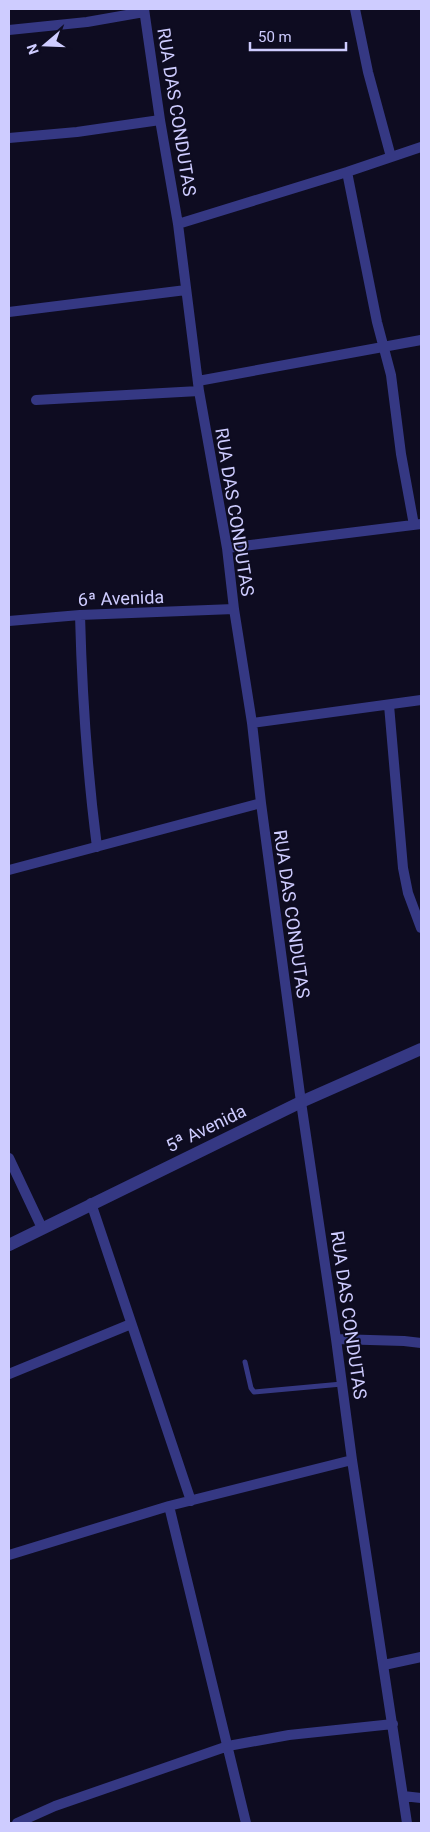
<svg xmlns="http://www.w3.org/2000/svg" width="430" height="1832" font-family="Roboto,sans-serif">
<rect width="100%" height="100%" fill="#0e0c21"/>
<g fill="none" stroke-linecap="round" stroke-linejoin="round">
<!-- service -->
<path stroke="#353883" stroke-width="5" d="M245,1362L251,1388L254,1392L342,1384"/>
<!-- minor -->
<path stroke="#353883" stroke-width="10" d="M144,9L160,120L178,224L199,391L227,548L234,609L252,723L261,803L301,1102L336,1339L352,1460L407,1823
M355,9L368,72L391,157
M9,30L87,22L144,12
M9,138L77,132L160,120
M347,172L377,322L391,375L401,454L414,525
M178,224L347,172L421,147
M9,312L186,290
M198,381L421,340
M36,400L199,391
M227,548L421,524
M80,615C82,693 87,770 97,847
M9,621L80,615L234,609
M389,705L403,868L408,893L421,928
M252,723L421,700
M9,870L261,803
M9,1158L42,1228
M91,1203L191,1501
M336,1339L404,1341L421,1343
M9,1374L131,1324
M169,1506L246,1823
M9,1555L169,1506L352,1460
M384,1665L421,1657
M403,1796L421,1798
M17,1823L55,1806L228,1746L289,1735L393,1724"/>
<!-- tertiary -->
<path stroke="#353883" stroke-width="12" d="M9,1245L301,1102L421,1049"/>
</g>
<g text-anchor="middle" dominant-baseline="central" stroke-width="4" stroke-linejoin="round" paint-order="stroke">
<!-- street labels -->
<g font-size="18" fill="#ceccff" stroke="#0e0c21">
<text transform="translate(177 112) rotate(81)">RUA DAS CONDUTAS</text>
<text transform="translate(235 512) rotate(81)">RUA DAS CONDUTAS</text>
<text transform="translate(121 598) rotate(-2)">6ª Avenida</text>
<text transform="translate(292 914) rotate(82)">RUA DAS CONDUTAS</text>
<text transform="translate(206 1128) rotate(-26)">5ª Avenida</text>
<text transform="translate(349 1315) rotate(82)">RUA DAS CONDUTAS</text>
</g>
</g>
<!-- border -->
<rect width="430" height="1832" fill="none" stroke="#ceccff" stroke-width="20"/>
<!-- north arrow -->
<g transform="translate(45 45) rotate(251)" stroke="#0e0c21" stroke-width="4" paint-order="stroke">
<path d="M0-4L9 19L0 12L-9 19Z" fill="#ceccff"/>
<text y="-8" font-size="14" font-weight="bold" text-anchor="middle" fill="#ceccff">N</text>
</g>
<!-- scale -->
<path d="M250 42v8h96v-8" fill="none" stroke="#ceccff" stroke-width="2.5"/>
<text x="258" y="42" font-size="15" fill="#ceccff" stroke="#0e0c21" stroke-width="4" paint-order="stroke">50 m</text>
</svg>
